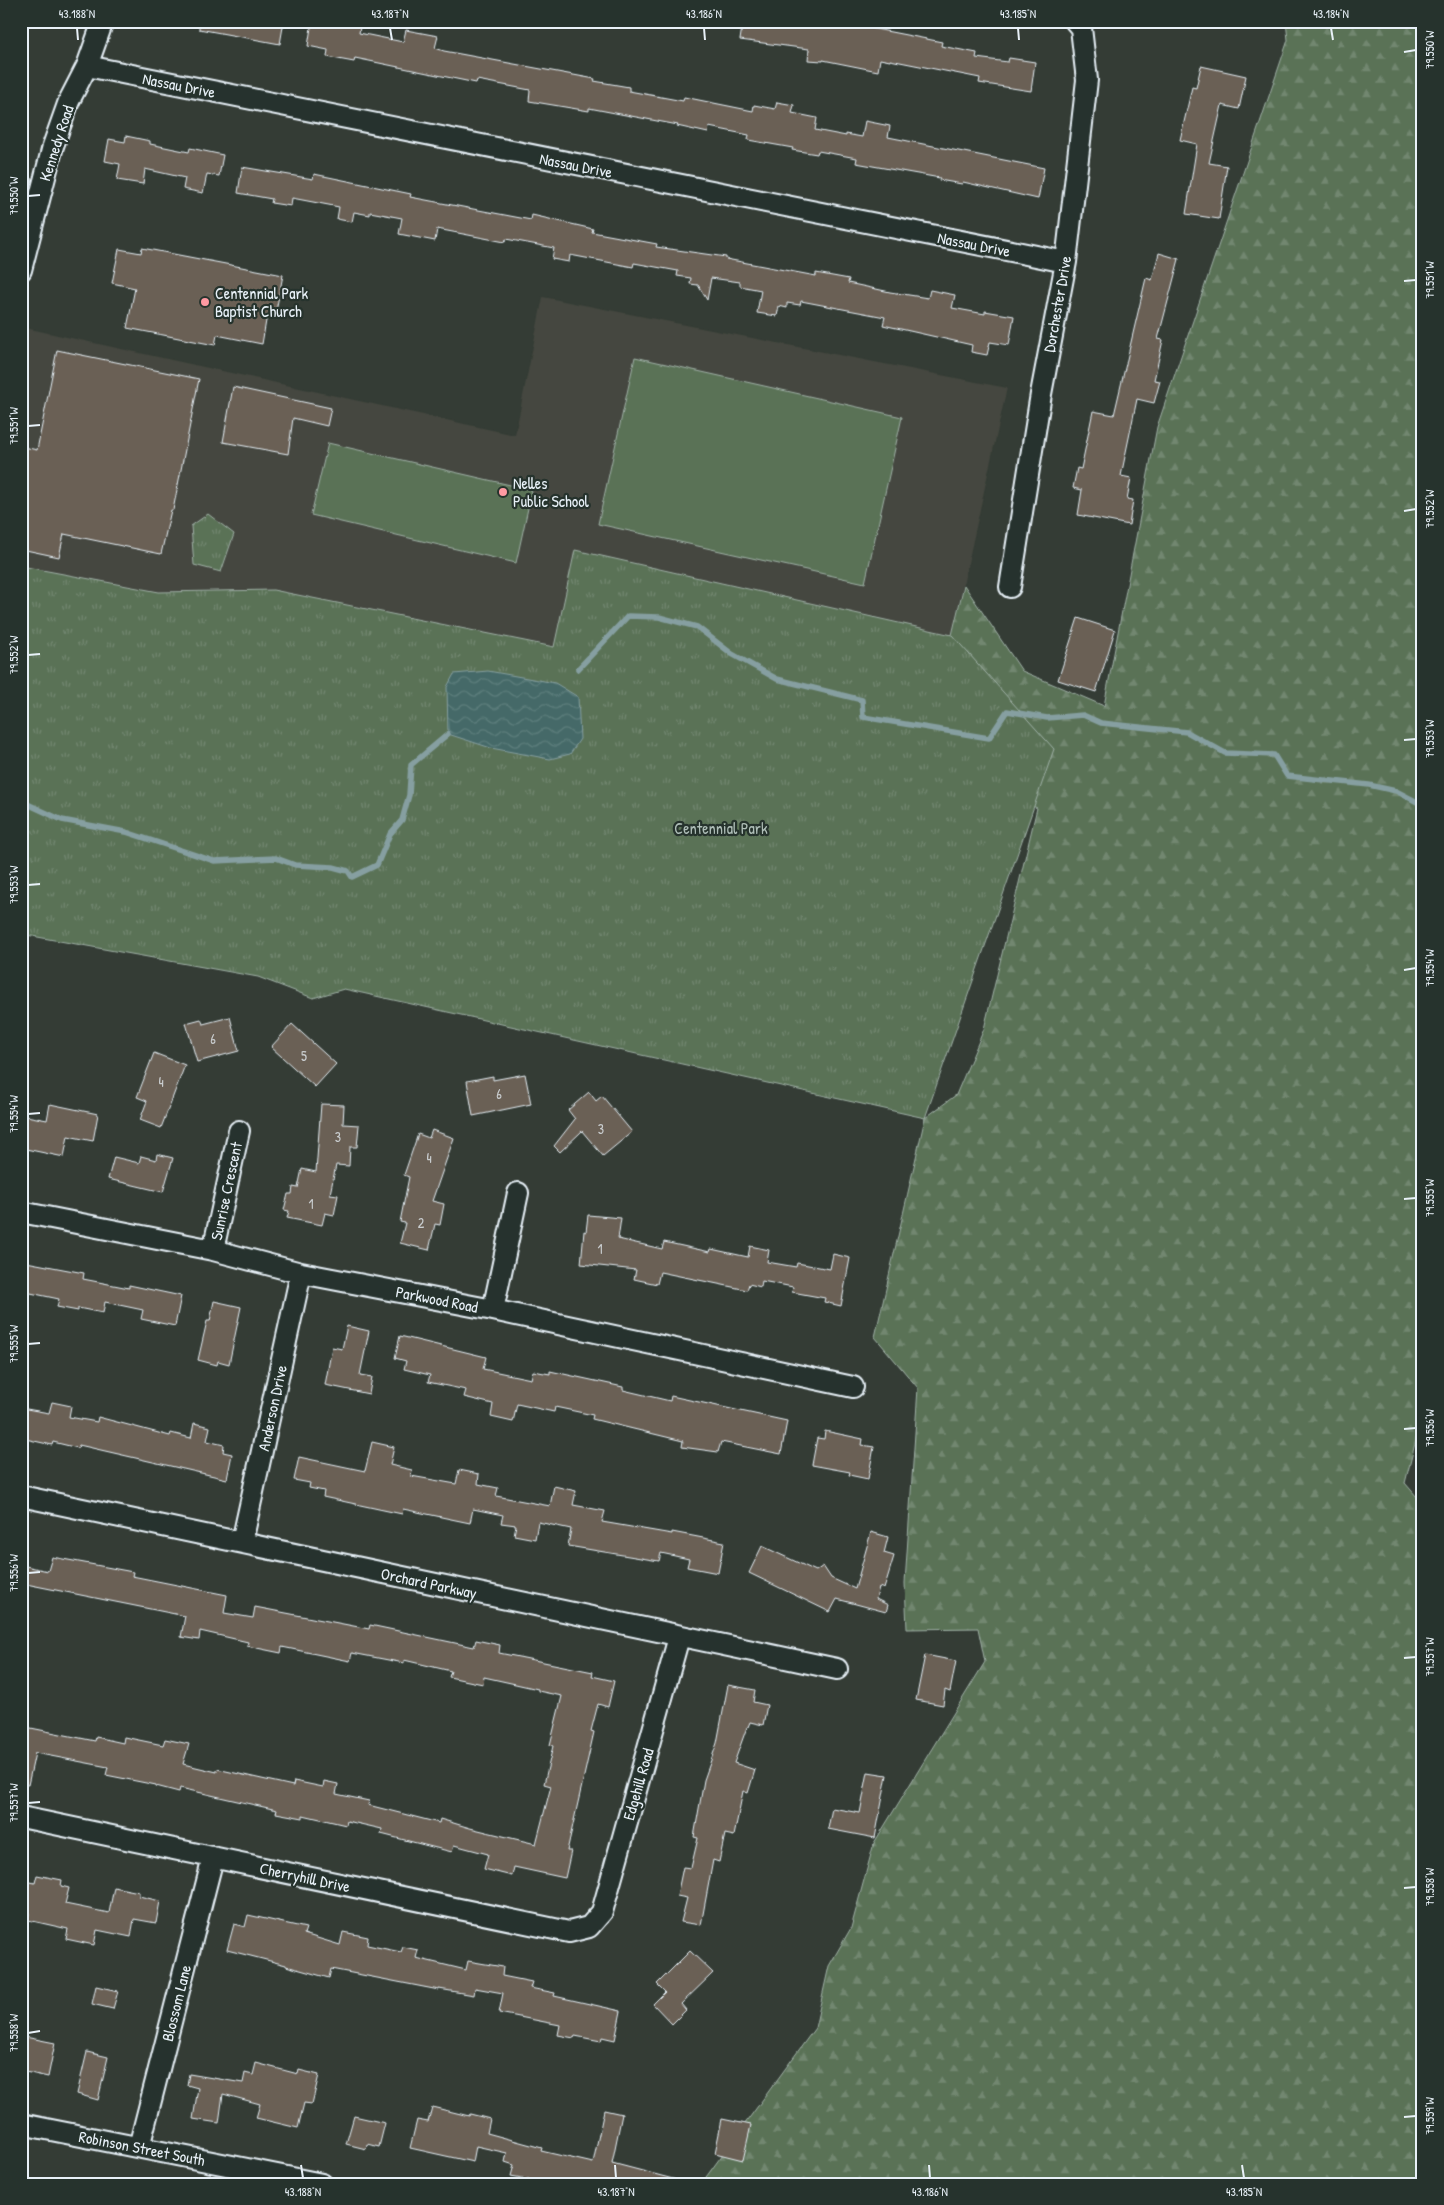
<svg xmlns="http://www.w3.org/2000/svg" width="1444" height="2205" font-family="'Patrick Hand',sans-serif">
<defs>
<pattern id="forest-firs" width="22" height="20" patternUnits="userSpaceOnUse" patternTransform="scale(1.25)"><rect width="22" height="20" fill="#5a7257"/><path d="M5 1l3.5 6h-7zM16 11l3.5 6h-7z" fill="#728770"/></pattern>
<pattern id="park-tufts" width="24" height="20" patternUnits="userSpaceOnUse" patternTransform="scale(1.25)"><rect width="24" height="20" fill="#5a7257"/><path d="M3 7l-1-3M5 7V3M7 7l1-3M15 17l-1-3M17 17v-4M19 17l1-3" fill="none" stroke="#728770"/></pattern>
<pattern id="water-waves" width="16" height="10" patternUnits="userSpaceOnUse" patternTransform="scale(1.25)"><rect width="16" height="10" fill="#446967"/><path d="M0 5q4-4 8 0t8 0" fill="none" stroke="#5f7f7e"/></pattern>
</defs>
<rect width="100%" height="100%" fill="#343c35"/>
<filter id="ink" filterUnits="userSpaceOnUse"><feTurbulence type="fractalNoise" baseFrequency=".02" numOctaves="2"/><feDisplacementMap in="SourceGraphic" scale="10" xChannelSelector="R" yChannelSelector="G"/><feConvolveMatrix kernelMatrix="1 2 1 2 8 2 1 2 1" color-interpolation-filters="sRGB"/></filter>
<g filter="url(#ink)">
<!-- built -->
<path fill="#44473f" d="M543,297L1007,388L952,635L575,550L555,648L273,590L159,592L21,566V327L515,435Z"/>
<!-- grass -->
<path fill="#5a7257" stroke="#a1b2a8" d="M635,357L902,417L865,583L598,524Z
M328,443L532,490L516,563L311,515Z"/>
<!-- forest -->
<path fill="url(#forest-firs)" stroke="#a1b2a8" d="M1286,21H1423V1412L1405,1483L1423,1504V2184H701L815,2028L829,1966L851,1928L874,1843L985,1662L978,1628L907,1629L905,1583L918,1388L875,1337L925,1118L956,1095L984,1029L1037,808L855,727L563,662L952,635L964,585L1022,671L1104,706L1157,427L1288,40Z"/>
<!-- park -->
<path fill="url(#park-tufts)" stroke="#a1b2a8" d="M208,514L234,534L221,572L194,565L191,526Z
M575,550L952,635L1054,749L925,1118L344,989L313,998L258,977L21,934V566L159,592L273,590L554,647Z"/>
<!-- water -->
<path fill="url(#water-waves)" stroke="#869fa1" d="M488,671L555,683L578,697L580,739L570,754L550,759L491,748L448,734L447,687L454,674Z"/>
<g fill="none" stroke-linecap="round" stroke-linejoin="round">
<!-- stream -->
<path stroke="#869fa1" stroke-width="5.5" d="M578,669L628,616L659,617L697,627L732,654L777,679L862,700L863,717L989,738L1007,711L1047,718L1083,715L1101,723L1187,732L1225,753L1274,755L1287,776L1369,785L1396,791L1423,805
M21,801L62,820L126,832L214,861L276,858L295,865L333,867L348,871L352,877L377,865L390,834L402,820L409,795L411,765L448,734"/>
</g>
<!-- building -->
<path fill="#6b6155" stroke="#e8f1f8" d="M199,21H284L280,44L199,29Z
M312,21H361L359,33L403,42L406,30L438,36L435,48L444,51L595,79L594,81L629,87V91L683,101L684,97L753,111L754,105L775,109L777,102L794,105L792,113L817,118L815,130L846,136V134L862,137L865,121L890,126L888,137L1044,168L1038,199L963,182L962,184L939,180L940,178L856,163L857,158L818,151L817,154L792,150L793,148L748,140L749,135L709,127L708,133L677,126L678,125L589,108V111L529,101L530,90L477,80L476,83L355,58L354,62L327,57L328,50L308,46Z
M743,21H818L855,25L942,42L941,46L977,53L976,58L1008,62L1009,58L1035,62L1031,91L979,83L980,78L890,60V61L880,59L878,71L823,60V61L808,60L809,49L740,40Z
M1201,66L1246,76L1239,109L1222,105L1209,163L1227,166L1219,219L1186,214L1197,144L1180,140L1192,87L1196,88Z
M126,136L150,141V144L189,152L190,148L223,155L219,176L207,174L203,193L183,189L185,178L145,169L143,184L117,180L120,164L105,161L109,139L125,142Z
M242,167L313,179L314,174L411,194L410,197L531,220L532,215L593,229L592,232L657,244L656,247L726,257V259L816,276V273L849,279L848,283L890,292L928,298L930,290L955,295L952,308L985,314V311L1014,316L1009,345L990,342L987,355L971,352L972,345L883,325L885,317L801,301L800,305L787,303V308L779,306L777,316L757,313L761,290L740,286V282L711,278L707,300L698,285L690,284L691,278L677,276L678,271L634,263L633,267L570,255L569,262L552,259L554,248L506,239L505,242L437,229L435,241L399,234L402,218L370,212V215L354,212L352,222L337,219L339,207L292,198L291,206L271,203L272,199L238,193Z
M142,248L283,275L275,316L267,315L262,344L217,335L215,345L127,328L135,288L112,283L119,249L141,253Z
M1159,253L1179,259L1158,339L1163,340L1154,380L1160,381L1154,403L1137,399L1121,476L1131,478L1127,499L1133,500L1129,525L1078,515L1082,490L1073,488L1077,468L1081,469L1093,411L1114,415L1146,278L1152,280Z
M57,350L199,379L173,510H171L161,554L64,534L59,557L21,549V460L24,447L37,450Z
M233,387L331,408L327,426L293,418L288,454L223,442Z
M1078,618L1115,630L1096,692L1058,680Z
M230,1017L239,1051L197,1062L186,1023L201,1019L203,1024Z
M292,1024L336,1064L315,1087L271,1047Z
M154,1053L185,1065L161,1128L140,1120L147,1101L137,1097Z
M525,1074L531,1104L473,1116L467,1081L493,1076V1080Z
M589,1092L596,1101L602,1096L632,1132L603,1156L582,1131L560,1152L554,1146L575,1119L568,1110Z
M50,1104L98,1114L93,1141L68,1136L64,1157L21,1148V1115L47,1120Z
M321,1104L344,1105L343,1124L359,1125L357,1147H350L349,1166L336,1165L330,1194L338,1195L334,1215L325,1213L322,1225L287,1218L289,1211L284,1210L288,1194H292L293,1187L298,1188L302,1169L316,1172Z
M432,1130L454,1138L432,1201L444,1204L440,1225L435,1224L429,1250L400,1243L405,1223L400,1222L409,1177L404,1175L418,1134L429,1138Z
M157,1154L173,1158L163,1192L108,1179L114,1157L139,1163L141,1156L156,1160Z
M588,1215L621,1218L618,1239L662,1249L664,1242L710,1252L711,1249L748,1257L750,1246L769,1250L767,1262L796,1267L797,1263L830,1269L833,1254L850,1258L841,1306L824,1302L825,1298L792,1292L793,1287L762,1281L761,1287L749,1284L747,1290L660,1272L657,1284L634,1279L636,1270L581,1264L584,1231L586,1232Z
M21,1261L84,1273L83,1279L129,1288V1285L181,1296L175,1326L141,1319L143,1310L105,1302L103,1313L78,1308V1311L57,1307L59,1299L21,1291Z
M214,1301L241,1307L229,1364L218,1361L217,1365L198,1360L207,1321H210Z
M347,1326L369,1331L360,1375L372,1377L369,1394L325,1385L332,1347L342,1349Z
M400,1336L486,1357L483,1369L531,1379L533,1371L550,1374V1371L623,1387V1390L670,1401L671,1396L787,1421L781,1454L721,1442L718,1452L682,1447L683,1441L592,1419L593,1415L555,1407L554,1412L517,1404L513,1422L491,1417L493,1404L464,1397L466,1390L428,1382L430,1375L404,1369L406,1361L395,1358Z
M52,1402L71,1406L69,1417L97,1422L98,1417L170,1436L171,1433L191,1438L194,1423L210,1427L207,1441L224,1445L223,1452L232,1454L227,1479L79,1445L78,1448L53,1442L52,1445L21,1438V1408L49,1413Z
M825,1431L863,1439L862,1445L874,1447L868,1479L849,1475L850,1472L812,1465L817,1438L824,1439Z
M372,1442L394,1447L390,1465L412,1470L411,1476L456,1484L459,1470L479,1474L478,1484L498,1488L496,1496L550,1506L554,1486L576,1491L573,1505L605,1511L602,1522L672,1534V1532L724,1542L718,1573L687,1567L689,1559L661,1553L659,1561L568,1546L571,1529L538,1522L535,1539L514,1535L516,1525L501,1523L503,1515L473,1509L470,1523L403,1509L402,1514L323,1497L324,1491L309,1488L310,1483L294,1480L299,1457L365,1471Z
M871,1532L888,1537L884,1553L894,1556L884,1589L879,1587L876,1599L888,1605L886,1612L837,1599L830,1612L749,1573L762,1546L816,1571L823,1566L831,1578L855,1589Z
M52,1557L133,1572L132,1576L227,1595L224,1613L253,1618L255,1607L369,1629L370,1625L474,1647L476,1640L500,1645L499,1653L593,1672L592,1676L614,1681L608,1707L598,1704L591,1731L594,1732L567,1851H571L565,1878L514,1867L512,1876L484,1869L488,1854L454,1845L452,1852L381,1834L382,1829L347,1821L346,1825L303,1815V1818L276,1813L277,1810L180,1788L179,1792L156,1786V1785L106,1775L108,1767L35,1753L28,1785L21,1784V1726L95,1741L96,1737L123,1743L124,1737L163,1745L165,1739L189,1744L183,1764L217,1772V1769L293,1786L294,1781L323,1787L324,1781L338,1784L336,1794L369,1801L368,1805L439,1823L440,1819L470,1828L536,1844L551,1786L544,1784L553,1746L550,1745L562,1696L538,1691V1689L484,1677L483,1684L449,1677L451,1671L404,1660V1663L352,1653L350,1661L282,1647L281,1653L247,1646L248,1642L200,1631L199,1640L181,1637L185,1616L21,1583V1565L48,1571Z
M925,1655L956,1661L950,1692L945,1690L943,1705L916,1700Z
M728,1685L755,1690L753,1702L767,1705L763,1725L750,1722L748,1727H747L734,1763L755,1770L748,1793L743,1791L734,1836L725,1834L719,1862L713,1860L701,1925L681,1922L687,1898L677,1896L683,1867L691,1868L698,1838L694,1837L704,1780L717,1743Z
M868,1772L887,1775L875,1838L828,1829L832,1808L860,1813Z
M37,1875L62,1880L61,1886L69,1888L65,1904L109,1913L114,1887L139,1892V1896L160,1901L156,1923L134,1919L131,1937L97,1930L94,1945L66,1939L68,1929L28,1920L29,1913L21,1911V1880L35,1883Z
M248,1915L306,1928L304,1934L340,1945L343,1932L368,1937L367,1945L401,1952L403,1947L418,1950L416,1958L466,1970L468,1961L503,1967L502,1976L532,1982L530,1988L555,1993L554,1996L621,2011L615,2040L602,2037L601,2041L575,2036L574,2038L558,2035L560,2025L499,2013L503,1993L475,1988L474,1995L439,1989V1990L331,1969L329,1978L286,1966V1965L227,1950L234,1924L245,1927Z
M690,1951L713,1973L681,2004L686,2010L672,2024L653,2004L665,1992L657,1984Z
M96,1986L118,1991L113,2009L92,2004Z
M25,2037L55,2043L48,2077L21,2071V2056Z
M87,2052L108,2057L98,2100L77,2094Z
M256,2063L298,2074L299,2070L319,2075L312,2104L304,2103L298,2128L256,2118L260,2104L223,2094L219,2123L193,2119L198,2088L187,2085L189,2074L243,2083L245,2073L253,2075Z
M432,2107L469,2116L470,2114L490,2119L487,2133L542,2148L541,2151L593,2163L604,2110L622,2114L612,2163L677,2180V2184H554L511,2176L514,2165L505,2162L507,2153L476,2146L473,2162L410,2148L417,2120L428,2122Z
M354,2116L385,2123L379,2147L367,2144L366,2149L346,2144Z
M722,2119L751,2125L743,2160L715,2153Z"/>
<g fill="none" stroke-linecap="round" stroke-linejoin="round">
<defs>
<path id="street" d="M87,66L1066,262
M21,270L53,146L69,101L87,66L103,21
M1010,587L1041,394L1066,262L1087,80L1081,28L1075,21
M21,1212L213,1250L301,1273L493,1310L853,1387
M213,1250L239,1131
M493,1310L518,1193
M21,1496L837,1669
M242,1542L301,1273
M21,1817L569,1932L589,1927L602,1912L679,1637
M21,2124L322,2184
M139,2147L213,1858"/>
</defs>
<!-- street casing -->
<use href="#street" stroke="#e8f1f8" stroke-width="24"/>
<!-- street -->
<use href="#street" stroke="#26332d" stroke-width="20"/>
</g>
</g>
<!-- ticks -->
<path fill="none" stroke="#e8f1f8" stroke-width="2" d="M77,28L78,40M390,28L392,40M704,28L705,40M1018,28L1019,40M1331,28L1333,40M1404,52L1416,50M28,196L40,195M1404,281L1416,280M28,426L40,425M1404,511L1416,509M28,655L40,654M1404,740L1416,739M28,885L40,884M1404,970L1416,968M28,1114L40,1113M1404,1199L1416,1198M28,1344L40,1343M1404,1429L1416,1428M28,1573L40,1572M1404,1658L1416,1657M28,1803L40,1802M1404,1888L1416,1887M28,2033L40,2031M1404,2117L1416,2116M301,2165L303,2178M615,2165L616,2178M929,2165L930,2178M1242,2165L1244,2178"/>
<!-- markers -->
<g fill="#ff9aa2" stroke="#26332d" stroke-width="2">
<circle cx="205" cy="302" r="5"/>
<circle cx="503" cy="492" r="5"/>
</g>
<g text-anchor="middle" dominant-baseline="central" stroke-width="4.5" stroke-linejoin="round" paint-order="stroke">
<!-- number labels -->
<g font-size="14" fill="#c9cdcf">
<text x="213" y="1038">6</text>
<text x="304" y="1055">5</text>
<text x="161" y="1081">4</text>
<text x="499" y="1093">6</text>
<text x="601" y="1128">3</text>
<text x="338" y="1136">3</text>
<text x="429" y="1157">4</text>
<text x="311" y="1203">1</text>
<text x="421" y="1222">2</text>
<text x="600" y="1248">1</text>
</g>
<!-- street labels -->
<g font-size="16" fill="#e8f1f8" stroke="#26332d">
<text transform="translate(179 85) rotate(11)">Nassau Drive</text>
<text transform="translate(56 143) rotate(-72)">Kennedy Road</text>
<text transform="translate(576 165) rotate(11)">Nassau Drive</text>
<text transform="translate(974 244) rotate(11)">Nassau Drive</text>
<text transform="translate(1057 304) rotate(-80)">Dorchester Drive</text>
<text transform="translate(226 1191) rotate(-78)">Sunrise Crescent</text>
<text transform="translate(437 1299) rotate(11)">Parkwood Road</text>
<text transform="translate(272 1408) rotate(-78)">Anderson Drive</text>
<text transform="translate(429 1583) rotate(12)">Orchard Parkway</text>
<text transform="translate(638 1784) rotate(-74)">Edgehill Road</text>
<text transform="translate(305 1877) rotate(12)">Cherryhill Drive</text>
<text transform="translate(176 2003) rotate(-76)">Blossom Lane</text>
<text transform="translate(142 2148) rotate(11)">Robinson Street South</text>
</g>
<!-- poi labels -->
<g font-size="16" fill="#e8f1f8" stroke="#26332d" text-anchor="start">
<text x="215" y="293">Centennial Park<tspan x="215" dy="18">Baptist Church</tspan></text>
<text x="513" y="483">Nelles<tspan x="513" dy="18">Public School</tspan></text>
</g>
<!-- park labels -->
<g font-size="16" fill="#afbeb8" stroke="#26332d">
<text x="721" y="828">Centennial Park</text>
</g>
</g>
<!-- margin -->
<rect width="1444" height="2205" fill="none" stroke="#26332d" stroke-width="55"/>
<rect x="28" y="28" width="1388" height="2150" fill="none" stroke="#e8f1f8" stroke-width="2"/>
<g font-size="12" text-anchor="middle" fill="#e8f1f8">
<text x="77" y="18">43.188°N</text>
<text x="390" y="18">43.187°N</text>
<text x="704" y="18">43.186°N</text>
<text x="1018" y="18">43.185°N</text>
<text x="1331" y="18">43.184°N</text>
<text transform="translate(1430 50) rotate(-90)" y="4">79.550°W</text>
<text transform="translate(14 196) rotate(-90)" y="4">79.550°W</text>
<text transform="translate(1430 280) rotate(-90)" y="4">79.551°W</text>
<text transform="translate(14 426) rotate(-90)" y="4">79.551°W</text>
<text transform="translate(1430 509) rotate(-90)" y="4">79.552°W</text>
<text transform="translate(14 655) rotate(-90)" y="4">79.552°W</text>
<text transform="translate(1430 739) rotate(-90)" y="4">79.553°W</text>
<text transform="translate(14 885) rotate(-90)" y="4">79.553°W</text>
<text transform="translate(1430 968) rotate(-90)" y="4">79.554°W</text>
<text transform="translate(14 1114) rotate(-90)" y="4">79.554°W</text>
<text transform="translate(1430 1198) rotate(-90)" y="4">79.555°W</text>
<text transform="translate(14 1344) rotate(-90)" y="4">79.555°W</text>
<text transform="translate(1430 1428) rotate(-90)" y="4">79.556°W</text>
<text transform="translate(14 1573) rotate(-90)" y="4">79.556°W</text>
<text transform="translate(1430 1657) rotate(-90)" y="4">79.557°W</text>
<text transform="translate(14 1803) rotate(-90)" y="4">79.557°W</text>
<text transform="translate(1430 1887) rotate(-90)" y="4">79.558°W</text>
<text transform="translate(14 2033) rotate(-90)" y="4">79.558°W</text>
<text transform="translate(1430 2116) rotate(-90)" y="4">79.559°W</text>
<text x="303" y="2196">43.188°N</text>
<text x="616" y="2196">43.187°N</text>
<text x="930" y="2196">43.186°N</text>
<text x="1244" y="2196">43.185°N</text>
</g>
</svg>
